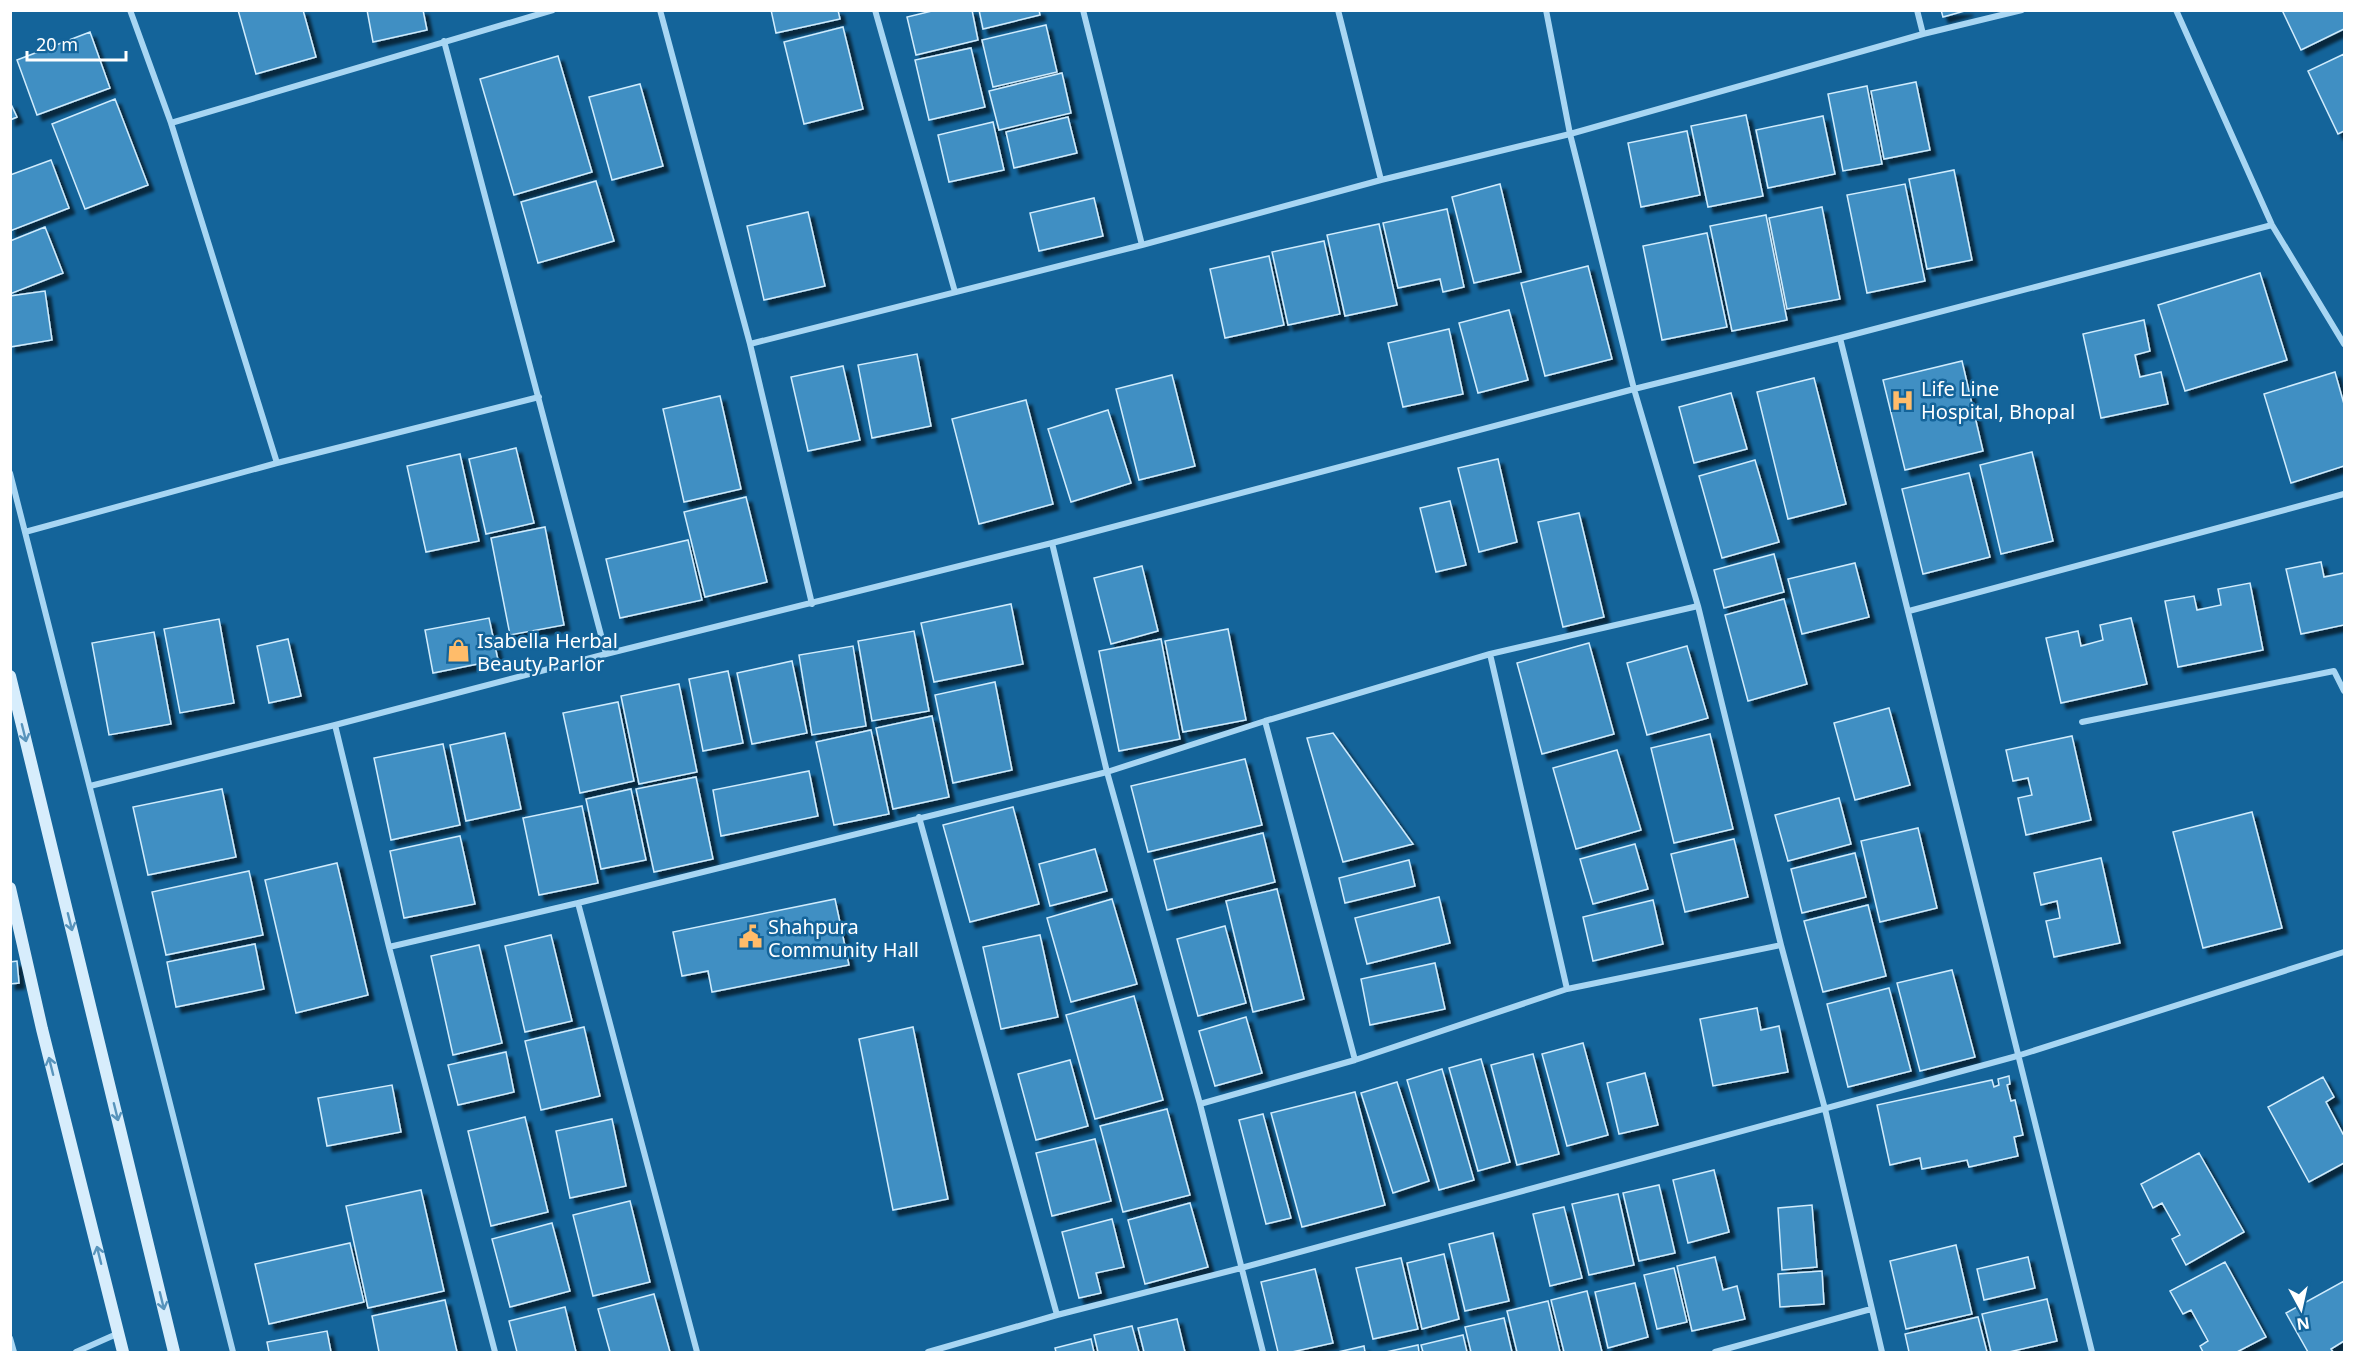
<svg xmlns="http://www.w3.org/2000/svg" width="2355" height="1363" font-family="'Noto Sans',sans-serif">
<defs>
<filter id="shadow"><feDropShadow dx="5.5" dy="5.5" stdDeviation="1.5" flood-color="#0009"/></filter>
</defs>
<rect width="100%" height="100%" fill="#14649a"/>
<!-- building -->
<path fill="#418fc3" stroke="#d0ecfd" stroke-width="1.5" filter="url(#shadow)" d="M238,10H303L316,57L256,74Z
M367,10H423L427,30L373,42Z
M771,10H838L840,19L776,33Z
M936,10H972L978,40L916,55L907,17Z
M979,10H1039L1040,15L983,29Z
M1941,10H1968L1943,17Z
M2282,10H2344V29L2301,50Z
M1046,25L1057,72L993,87L982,40Z
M843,27L863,109L804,124L784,42Z
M90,32L110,88L37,115L17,60Z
M971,48L985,107L929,120L915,60Z
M2344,54V131L2338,134L2308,71Z
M558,56L592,172L514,195L480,79Z
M1062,73L1071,113L999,130L989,91Z
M1916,82L1930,150L1884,159L1871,91Z
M640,84L663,166L612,180L589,97Z
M1867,86L1882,164L1843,171L1828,94Z
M115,99L148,185L85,209L52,124Z
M10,102L17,117L10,120Z
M1746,115L1763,196L1708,207L1691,126Z
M1823,116L1835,174L1768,188L1756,130Z
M1068,117L1077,153L1014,168L1006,132Z
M993,122L1004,170L949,182L938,135Z
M1687,131L1700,195L1641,207L1628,143Z
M51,160L69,208L10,231V175Z
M1954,170L1972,260L1927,269L1909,179Z
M596,181L614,241L538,263L521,202Z
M1500,184L1521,272L1474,283L1452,197Z
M1905,184L1925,281L1867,293L1847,195Z
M1094,198L1103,236L1039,251L1030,213Z
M1822,207L1840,299L1787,309L1769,218Z
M1447,209L1464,287L1443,292L1440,279L1398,288L1383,223Z
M808,212L825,286L764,300L747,226Z
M1766,215L1787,320L1732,331L1710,226Z
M1379,224L1397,305L1345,316L1327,235Z
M45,227L63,273L10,294V241Z
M1707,233L1727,327L1662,340L1643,246Z
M1324,241L1340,314L1288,325L1272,252Z
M1269,256L1284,325L1225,338L1210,269Z
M1588,266L1612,359L1545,376L1521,283Z
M2260,273L2287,360L2185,391L2158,305Z
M45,291L52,340L10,347V296Z
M1509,310L1528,380L1478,393L1459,323Z
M2144,320L2150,351L2135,355L2140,377L2161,372L2168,404L2101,418L2083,334Z
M1449,329L1463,394L1403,407L1388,343Z
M917,354L931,426L872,438L858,365Z
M1962,361L1983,451L1905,470L1883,380Z
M843,366L860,440L808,451L791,377Z
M2335,372L2344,404V466L2291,483L2264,394Z
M1172,375L1195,466L1139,480L1116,389Z
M1814,378L1846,504L1788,519L1757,392Z
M1731,393L1747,449L1694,463L1679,407Z
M720,396L741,489L684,502L663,409Z
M1026,400L1053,504L979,524L952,419Z
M1108,410L1131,483L1071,502L1048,429Z
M516,448L534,523L486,534L469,459Z
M2032,452L2053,541L2001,554L1980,465Z
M460,454L479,541L426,552L407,466Z
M1498,459L1517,542L1479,552L1458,468Z
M1755,460L1779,542L1722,558L1699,476Z
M1969,473L1990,557L1923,574L1902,489Z
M746,497L767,582L705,597L684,512Z
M1450,501L1466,565L1436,572L1420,508Z
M1579,513L1604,617L1563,627L1538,522Z
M545,527L564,625L510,635L491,538Z
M688,540L702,600L620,618L606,559Z
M1774,554L1784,592L1724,608L1714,570Z
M2321,562L2324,577L2344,573V625L2301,634L2286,569Z
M1855,563L1869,617L1802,634L1788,579Z
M1142,566L1158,631L1111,644L1094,578Z
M2250,583L2263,650L2178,667L2165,601L2194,596L2197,610L2221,605L2218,589Z
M1784,599L1807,684L1748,701L1725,615Z
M1011,604L1023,664L934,682L921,623Z
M489,618L498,660L433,673L425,630Z
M2131,618L2147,684L2061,703L2046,638L2078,631L2081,646L2103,640L2100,625Z
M219,619L234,703L180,713L164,629Z
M1228,629L1246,720L1183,732L1165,641Z
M914,631L929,711L872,721L858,641Z
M154,632L171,724L109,735L92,643Z
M288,639L301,696L269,703L257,646Z
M1161,639L1180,739L1119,751L1099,651Z
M1589,643L1614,734L1542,754L1517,663Z
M853,646L866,726L812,735L799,655Z
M1687,646L1708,718L1647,735L1627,663Z
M792,661L807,733L752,744L737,673Z
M728,671L743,743L703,751L689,679Z
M995,682L1012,770L953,783L935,695Z
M679,684L697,772L639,784L621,696Z
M618,702L634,781L580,793L563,713Z
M1889,708L1910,785L1855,800L1834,723Z
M932,716L949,797L893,809L876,728Z
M871,730L889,814L834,825L816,742Z
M505,733L521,809L466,821L450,745Z
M1333,733L1413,844L1343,862L1307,738Z
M1710,734L1733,829L1674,843L1651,748Z
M2072,736L2091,820L2026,835L2018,798L2032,795L2028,778L2013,781L2006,750Z
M443,744L460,825L391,840L374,758Z
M1617,750L1641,830L1576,849L1553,768Z
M1245,759L1262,825L1148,852L1131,786Z
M809,771L818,816L721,836L713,790Z
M696,777L713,859L654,872L636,789Z
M222,789L236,857L148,875L133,807Z
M631,789L646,860L601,869L586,799Z
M1839,798L1851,844L1788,861L1775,815Z
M582,806L598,883L539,895L523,818Z
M1013,807L1039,904L970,922L943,825Z
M2252,812L2282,928L2203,948L2173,832Z
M1918,828L1937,908L1880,922L1861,841Z
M1263,833L1275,882L1167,910L1154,860Z
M460,836L475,904L404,918L390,851Z
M1734,839L1748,897L1685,912L1671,854Z
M1635,844L1648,889L1593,904L1580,859Z
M1095,849L1107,891L1050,906L1039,864Z
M1855,853L1866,897L1802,913L1791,869Z
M2101,858L2120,943L2054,957L2046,921L2060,918L2057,901L2041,905L2034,873Z
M1409,860L1415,886L1345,903L1339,878Z
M337,863L368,995L296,1013L265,880Z
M249,871L263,935L166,955L152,892Z
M1277,889L1304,999L1253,1012L1226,901Z
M1439,897L1450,943L1367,964L1355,918Z
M835,899L849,965L712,992L708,971L682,976L673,932Z
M1112,899L1137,984L1071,1002L1047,918Z
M1653,900L1663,944L1593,961L1583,917Z
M1868,905L1886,976L1823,992L1804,921Z
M1225,926L1246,1003L1198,1016L1177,939Z
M551,935L572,1021L525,1032L505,946Z
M1040,935L1058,1017L1001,1029L983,947Z
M255,944L264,989L176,1007L167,962Z
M479,945L502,1043L453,1055L431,956Z
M17,961L19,983L10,984V962Z
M1435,963L1445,1009L1370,1025L1361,979Z
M1952,970L1975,1057L1920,1071L1897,983Z
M1889,988L1911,1071L1848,1087L1827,1004Z
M1134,996L1163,1100L1095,1119L1066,1015Z
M1757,1008L1761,1030L1779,1026L1788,1072L1713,1086L1700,1019Z
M1246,1017L1262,1073L1215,1086L1199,1031Z
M584,1027L600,1096L541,1110L525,1041Z
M913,1027L948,1199L893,1210L859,1039Z
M1583,1043L1608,1135L1567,1146L1542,1054Z
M506,1052L514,1092L458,1105L448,1065Z
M1533,1054L1559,1154L1517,1165L1491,1065Z
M1481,1059L1510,1162L1478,1171L1449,1068Z
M1070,1060L1088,1126L1036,1140L1018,1074Z
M1442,1069L1474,1180L1439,1190L1407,1080Z
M1645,1073L1658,1125L1619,1134L1607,1083Z
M2009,1076L2010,1084L2007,1085L2011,1101L2015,1100L2023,1135L2014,1137L2018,1156L1969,1167L1967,1160L1922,1169L1920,1158L1890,1165L1877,1105L1992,1080L1994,1087L1999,1085L1998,1079Z
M2323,1077L2334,1097L2326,1102L2343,1134L2344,1133V1163L2309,1182L2268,1107Z
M1397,1082L1429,1181L1393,1193L1361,1093Z
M392,1085L401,1132L327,1146L318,1098Z
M1355,1092L1385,1205L1302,1227L1271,1113Z
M1167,1109L1190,1195L1123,1212L1100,1126Z
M1263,1114L1291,1218L1266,1224L1239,1120Z
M525,1117L548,1212L491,1226L468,1131Z
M612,1119L626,1186L570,1198L556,1131Z
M1095,1139L1111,1201L1052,1216L1036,1153Z
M2199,1153L2244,1232L2186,1265L2172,1239L2180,1235L2162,1203L2153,1208L2141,1184Z
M1714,1170L1729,1232L1688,1243L1673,1180Z
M1659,1185L1675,1253L1639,1261L1623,1193Z
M421,1190L444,1291L368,1308L346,1206Z
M1618,1194L1634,1265L1589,1275L1572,1204Z
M630,1201L650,1282L593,1296L573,1215Z
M1190,1203L1208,1267L1145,1284L1128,1220Z
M1812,1205L1817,1267L1782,1270L1778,1208Z
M1564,1207L1582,1278L1550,1286L1533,1214Z
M1112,1219L1124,1267L1096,1273L1101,1293L1079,1298L1062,1232Z
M552,1223L570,1291L510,1307L492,1239Z
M1493,1233L1509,1301L1465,1311L1449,1244Z
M350,1243L364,1302L269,1324L255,1264Z
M1956,1245L1972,1314L1906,1329L1890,1261Z
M1444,1254L1459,1319L1422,1329L1407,1263Z
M1715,1257L1723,1290L1737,1286L1745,1319L1692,1331L1677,1266Z
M2028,1257L2035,1288L1984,1300L1977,1269Z
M1401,1258L1418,1329L1373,1339L1356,1268Z
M2225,1262L2266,1337L2237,1352H2203L2200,1346L2208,1341L2191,1310L2183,1314L2170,1291Z
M1674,1268L1687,1322L1657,1329L1644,1275Z
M1315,1269L1333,1343L1292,1352H1278L1261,1282Z
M1822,1271L1824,1304L1780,1307L1778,1274Z
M2344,1281V1341L2331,1349L2333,1352H2308L2286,1313Z
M1635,1283L1648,1337L1608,1348L1595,1292Z
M1587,1291L1602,1352H1564L1551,1300Z
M654,1294L670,1352H610L598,1309Z
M2047,1299L2057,1341L2009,1352H1991L1982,1314Z
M445,1300L457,1352H379L372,1316Z
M1548,1301L1560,1352H1517L1507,1311Z
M565,1307L576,1352H517L509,1321Z
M1978,1317L1987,1352H1909L1905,1334Z
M1504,1318L1512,1352H1471L1465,1327Z
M1177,1319L1185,1352H1144L1138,1328Z
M1132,1326L1139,1352H1098L1094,1335Z
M327,1331L331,1352H269L267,1342Z
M1463,1335L1467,1352H1423L1421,1345Z
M1091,1339L1094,1352H1056L1055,1348Z
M1418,1345L1419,1352H1386Z
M1364,1346L1365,1352H1338Z"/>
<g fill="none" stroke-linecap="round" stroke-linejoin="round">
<!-- street -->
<path stroke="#a8d6f3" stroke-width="6" d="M130,10L171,123L277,463
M660,10L750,344L812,604
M875,10L955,292
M1083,10L1142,245
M1338,10L1381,180
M1546,10L1570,134L1634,389L1698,606L1781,945L1825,1109L1882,1352
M1917,10L1923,34
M2176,10L2272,225L2344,344
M444,41L606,654
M171,123L553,10
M1840,338C1926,676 2006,1015 2092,1352
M750,344L1142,245L1381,180L1570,134L1923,34L2022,10
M10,473L233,1352
M25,532L277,463L539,397
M1052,543L1107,772L1200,1104L1263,1352
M1909,611L2344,494
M1490,654L1567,989
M1265,721L1355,1060
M2082,722L2334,671L2344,691
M335,725L389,947L495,1352
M90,786L335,725L606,654L1052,543L1634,389L1840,338L2272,225
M919,817L1057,1315
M578,903L697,1352
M389,947L578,903L1107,772L1265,721L1490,654L1698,606
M1200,1104L1355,1060L1567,989L1781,945
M10,1338L14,1352
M76,1352L119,1333
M928,1352L1057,1315L1241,1268L2017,1056L2344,952
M1715,1352L1871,1309"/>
<!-- secondary -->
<path stroke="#d7edfc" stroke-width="12" d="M10,676L174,1352
M10,888L42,1029L123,1352"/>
</g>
<!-- one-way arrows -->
<defs><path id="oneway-shaft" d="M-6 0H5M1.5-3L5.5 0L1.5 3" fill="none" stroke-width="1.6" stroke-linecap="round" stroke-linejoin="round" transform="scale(1.5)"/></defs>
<g stroke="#5894bc">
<use href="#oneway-shaft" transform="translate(24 733) rotate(76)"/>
<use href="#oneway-shaft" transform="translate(70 922) rotate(76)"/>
<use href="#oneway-shaft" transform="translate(51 1066) rotate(-104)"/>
<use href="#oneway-shaft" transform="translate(116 1112) rotate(76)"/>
<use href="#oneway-shaft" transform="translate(99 1255) rotate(-104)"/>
<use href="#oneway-shaft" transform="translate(162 1301) rotate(76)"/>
</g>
<!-- icons -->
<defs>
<symbol id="hospital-bare" viewBox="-9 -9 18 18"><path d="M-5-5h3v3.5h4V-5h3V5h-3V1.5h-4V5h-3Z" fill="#ffbc6a" stroke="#14649a" stroke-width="2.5" paint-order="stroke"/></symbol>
<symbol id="shop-bare" viewBox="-9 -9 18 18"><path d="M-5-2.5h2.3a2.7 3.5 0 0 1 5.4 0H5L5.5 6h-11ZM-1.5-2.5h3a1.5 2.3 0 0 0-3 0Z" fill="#ffbc6a" stroke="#14649a" stroke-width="2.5" paint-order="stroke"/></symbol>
<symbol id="civic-bare" viewBox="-9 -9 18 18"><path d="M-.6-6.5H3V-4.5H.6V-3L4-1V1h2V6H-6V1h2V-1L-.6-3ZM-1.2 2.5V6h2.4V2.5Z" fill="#ffbc6a" stroke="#14649a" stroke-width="2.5" paint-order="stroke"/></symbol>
</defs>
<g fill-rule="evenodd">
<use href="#hospital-bare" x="1886" y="384" width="33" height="33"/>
<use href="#shop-bare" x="442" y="634" width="33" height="33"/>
<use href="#civic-bare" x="734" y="920" width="33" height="33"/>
</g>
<g text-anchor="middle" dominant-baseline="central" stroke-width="5" stroke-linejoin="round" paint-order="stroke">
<!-- poi labels -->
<g font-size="20" fill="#fff" stroke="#14649a" text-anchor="start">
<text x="1921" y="388">Life Line<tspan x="1921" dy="23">Hospital, Bhopal</tspan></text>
<text x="477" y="640">Isabella Herbal<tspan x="477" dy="23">Beauty Parlor</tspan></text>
<text x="768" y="926">Shahpura<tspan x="768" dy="23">Community Hall</tspan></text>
</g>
</g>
<!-- border -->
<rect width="2355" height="1363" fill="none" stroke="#ffffff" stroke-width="24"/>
<!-- north arrow -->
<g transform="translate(2301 1309) rotate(172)" stroke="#14649a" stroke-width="4.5" paint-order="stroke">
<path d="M0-4.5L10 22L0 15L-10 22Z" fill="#ffffff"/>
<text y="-9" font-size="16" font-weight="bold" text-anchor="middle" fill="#ffffff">N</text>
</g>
<!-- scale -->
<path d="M27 51v9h99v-9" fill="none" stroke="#ffffff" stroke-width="3"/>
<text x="36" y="51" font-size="18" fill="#ffffff" stroke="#14649a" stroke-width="4.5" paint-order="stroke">20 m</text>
</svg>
